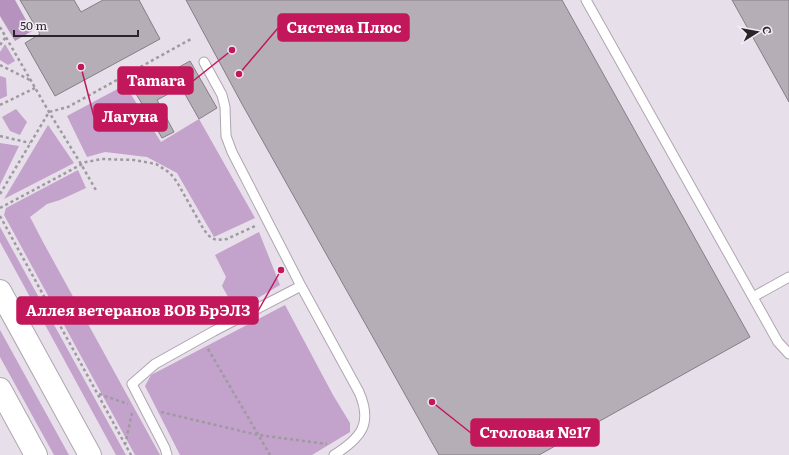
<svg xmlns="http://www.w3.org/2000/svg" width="789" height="455" font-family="Literata,serif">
<rect width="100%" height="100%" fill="#e7dfe9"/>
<!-- green -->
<path fill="#c3a2cb" d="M5,44L15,61L8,65L0,60V52Z
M0,76L6,78L7,96L0,99Z
M125,85L161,142L199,119L255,218L214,237L177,173L147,157L105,152L87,157L67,116Z
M16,109L27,122L20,135L10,131L2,117Z
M48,125L74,163L4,199Z
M0,143L19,146L0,185Z
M78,170L86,188L60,200L47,204L30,217L43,242L160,455H135L4,215L6,208Z
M0,227L126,455H116L0,242Z
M259,232L280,285L236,311L222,286L226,277L215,255Z
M285,305L333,395L350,423V432L312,455H180L145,386L151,375Z
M0,330L69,455H54L0,357Z"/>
<!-- forest -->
<path fill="#b693be" d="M0,0H15L32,31L15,41L0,16Z"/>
<!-- building -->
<path fill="#b5aeb7" stroke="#857e87" d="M20,0H74L81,12L103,0H139L160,39L55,96L25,43L40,34Z
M186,0H562L750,337L539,455H439L242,104Z
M732,0H789V102Z
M190,61L217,108L199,119L181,87L157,100L174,132L162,138L135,92L172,72V71Z"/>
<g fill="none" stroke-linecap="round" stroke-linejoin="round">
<defs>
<path id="lane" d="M586,0L778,342L789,354
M204,62L222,95L225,107L226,136L232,152L301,286
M753,297L789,277
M167,455L165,448L132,384L155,364L214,331L301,286L359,392C373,424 361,438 334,455"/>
<path id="primary" d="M0,291L90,455
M0,389L36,455"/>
</defs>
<!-- lane casing -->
<use href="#lane" stroke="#aea6b0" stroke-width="11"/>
<!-- primary casing -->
<use href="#primary" stroke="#aea6b0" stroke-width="24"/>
<!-- path -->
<path stroke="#9f99a1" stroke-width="2.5" stroke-dasharray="3 3" stroke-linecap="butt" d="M0,27L49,112L81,164L97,192
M0,45L6,37
M0,65L30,80
M0,105L35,88
M0,136L30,143
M0,194L49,112L68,107L191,39
M0,208L86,162L102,159L134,160L156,164L170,173L177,182L204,230L211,238L217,240L227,239L257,225
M0,216L131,455
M208,349L270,455
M99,394L128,404
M161,412L258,435L327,444
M125,445L132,413"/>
<!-- lane -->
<use href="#lane" stroke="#fff" stroke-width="9"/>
<!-- primary -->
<use href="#primary" stroke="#fff" stroke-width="22"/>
</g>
<!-- callouts -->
<path fill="none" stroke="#c2185b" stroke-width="1.5" d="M239 74L278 28M232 50L193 81M81 67L94 117M281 270L258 311M432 402L471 433"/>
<g fill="#c2185b" stroke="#f4ecf6" stroke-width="1.5">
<circle cx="239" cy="74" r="4"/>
<circle cx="232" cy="50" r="4"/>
<circle cx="81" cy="67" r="4"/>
<circle cx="281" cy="270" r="4"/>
<circle cx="432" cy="402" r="4"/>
</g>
<g fill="#c2185b" stroke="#c2185b" stroke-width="1.5">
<rect x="278" y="14" width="131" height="27" rx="4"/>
<rect x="118" y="67" width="75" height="27" rx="4"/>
<rect x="94" y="104" width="73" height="27" rx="4"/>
<rect x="17" y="297" width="241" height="27" rx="4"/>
<rect x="471" y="419" width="128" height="27" rx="4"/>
</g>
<g font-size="15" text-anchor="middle" font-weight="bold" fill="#fff">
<text x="344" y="33">Система Плюс</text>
<text x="156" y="86">Tamara</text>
<text x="130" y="122">Лагуна</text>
<text x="138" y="316">Аллея ветеранов ВОВ БрЭЛЗ</text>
<text x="535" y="438">Столовая №17</text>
</g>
<!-- north arrow -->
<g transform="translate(757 32) rotate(79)" stroke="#f4ecf6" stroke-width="3" paint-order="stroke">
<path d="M0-3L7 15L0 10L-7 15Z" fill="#29262a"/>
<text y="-6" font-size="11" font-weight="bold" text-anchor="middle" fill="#29262a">С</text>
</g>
<!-- scale -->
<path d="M14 30v6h124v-6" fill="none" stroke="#29262a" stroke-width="2"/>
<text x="20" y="30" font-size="12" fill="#29262a" stroke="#f4ecf6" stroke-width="3" paint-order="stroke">50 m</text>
</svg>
